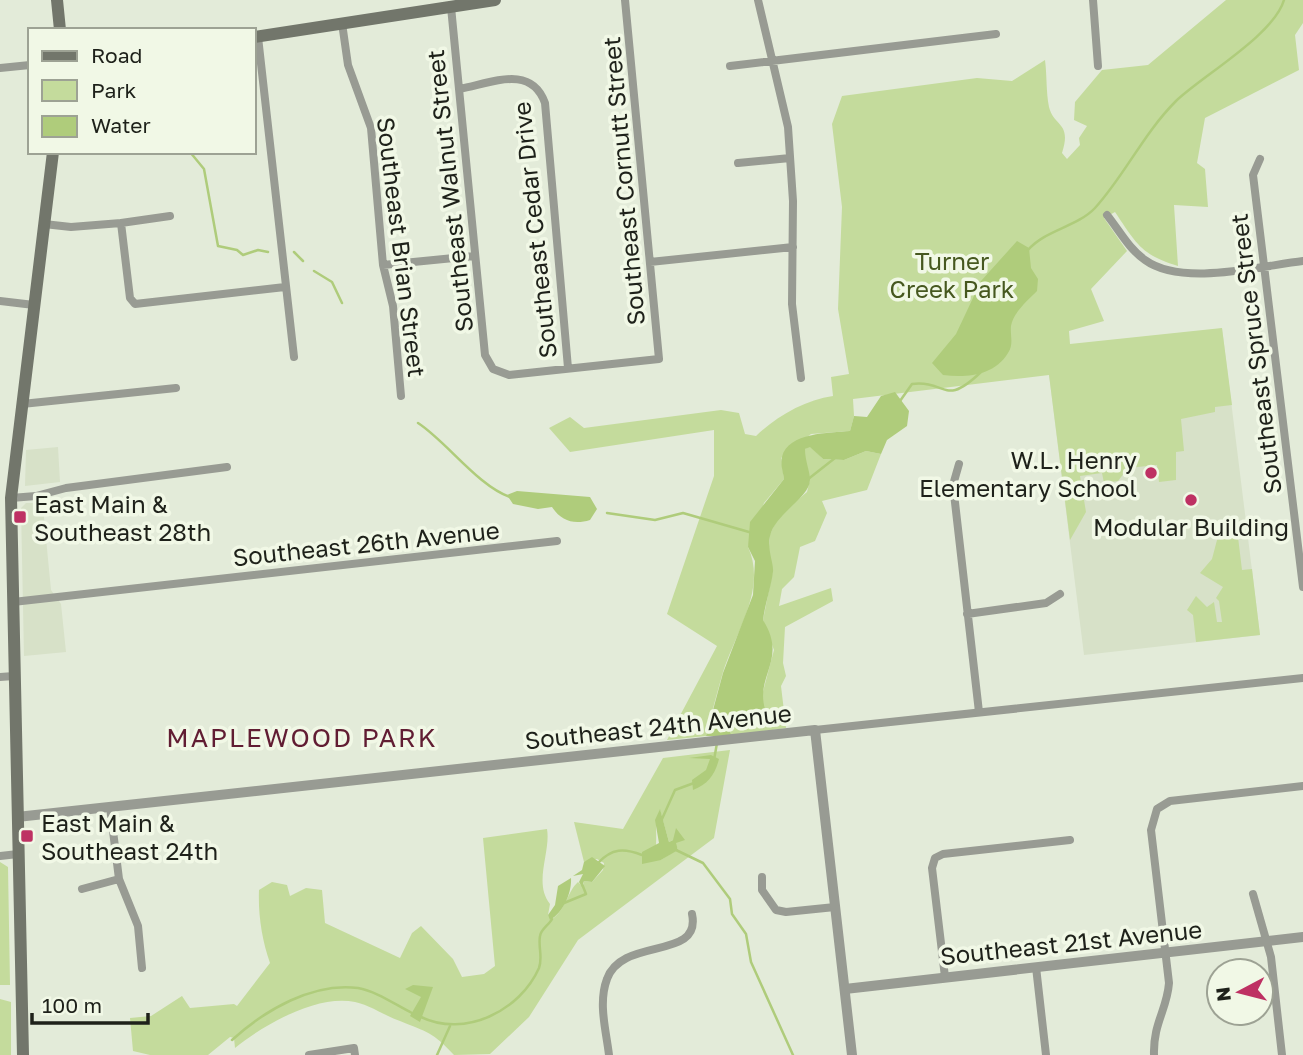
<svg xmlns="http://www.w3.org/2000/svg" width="1303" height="1055" font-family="'Golos Text',sans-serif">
<rect width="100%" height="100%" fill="#e3ebd9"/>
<!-- built -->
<path fill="#d7e1c8" d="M1222,328L1260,635L1084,655L1049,375Z
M58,447L60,482L25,486L26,450Z
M26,503H48L43,507L51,590L61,604L66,652L24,656L21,508Z"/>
<!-- green -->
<path fill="#c4db9c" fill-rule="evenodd" d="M1226,0H1303V23L1295,35L1299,70L1205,118L1197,163L1205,169L1208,207L1174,205L1178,266C1141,255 1136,243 1115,212L1104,218L1127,251L1091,289L1104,321L1069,331L1070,344L1222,328L1232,405L1215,407V412L1181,419L1184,451L1176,452V480L1159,482L1157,465L1128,468L1118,481L1104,483L1102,473L1080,476L1086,512L1070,540L1049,375L853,399L854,416L850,431L811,434L781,458L784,479L764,503L748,547C767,588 736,632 723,672C717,693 711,715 706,736L667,740L717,646L667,614L714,476V430L570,452L549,428L570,417L584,428L721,410L739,413L745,434L756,436C777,416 805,400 833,396L831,377L849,374L838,309L842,207L832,124L842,96L977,78L1012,81L1045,60C1047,75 1046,92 1049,107C1054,127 1072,122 1062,153L1067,159L1080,145L1079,138L1087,126L1074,120L1075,102L1102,70L1148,65Z
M810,446L823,459L844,460L866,451L881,454L867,490L822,501L827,513L815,541L800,547L794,577L782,589L779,606L831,588L833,601L785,627L783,663L786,676L781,686L786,728L732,736L728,728L734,719L757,714L774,650L763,620L773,570L768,559L770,534L779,516L807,492L810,480L805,467V449Z
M1238,537L1242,570L1252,569L1260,635L1196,642L1193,615L1187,610L1196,596L1207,607L1214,602L1217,622H1222L1219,601L1216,598L1223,587L1200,573L1212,559L1217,540Z
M730,750L714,838L578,940L529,1017L490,1054L454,1055C433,1032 427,1032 400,1021C385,1016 370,1005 355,1002C317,994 263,1025 235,1048L234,1038L230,1037L208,1055H150L133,1051L130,1018L151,1016L182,996L190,1008L234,1004L237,1006L270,963C262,940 258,915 259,890L272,882L287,885L290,896L306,888L322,890L325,923L400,958L412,933L421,926L453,959L462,977L484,974L495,966L483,838L547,829C551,852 533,883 550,904L548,915L551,920C566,910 567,892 578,882L583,887L584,881L592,882L603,870L604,863L597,859L584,862L574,822L623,829L663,758ZM660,810L669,842L673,840L678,849L661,860H653C660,840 652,827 660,810Z
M0,862L8,867L10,985H0Z
M0,999L11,1002V1055H0Z"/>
<!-- water -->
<path fill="#afcc7b" d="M1017,241L1029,248L1031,268L1038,279L1037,291C1028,300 1013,313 1011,326C1010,336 1014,344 1008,353C994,376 966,378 943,375L932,363L956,334L981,281Z
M895,392L909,411L907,426L887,440L881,454L866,451L844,460L823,459L810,447L805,449C805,461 810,471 810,480C810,497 775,514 770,536C767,551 774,563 773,572C771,587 765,604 763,620C788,660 755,675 765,709L734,719L728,728L732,736H706L723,673L753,595L755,561L748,547L750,522L784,479C783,472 780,463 782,457C788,432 830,433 850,431L854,416L867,417L881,396Z
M517,491L590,497L597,509L590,520C574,525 561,521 552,507L538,509L513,504L507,495Z
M711,755L719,759C715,775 708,784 693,790L692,780L706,770L710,759L689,758Z
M660,809L669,842L673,840L676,828L685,840L676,843L678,850L661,860L642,864V852L659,843L655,820Z
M592,857L605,866L592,882L584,881L582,887L579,882L583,874L573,876L582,870L584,862Z
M571,878C572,893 563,913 550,920L548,915L555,905L558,886Z
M413,985L433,987L420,1022L410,1016L421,997L405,989Z"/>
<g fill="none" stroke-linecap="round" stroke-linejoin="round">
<!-- stream -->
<path stroke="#afcc7b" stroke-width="2.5" d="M190,152L204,169L218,246L237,250L243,255L258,250L268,252
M1028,250C1045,230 1077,227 1095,208C1125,175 1143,134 1176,101C1202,76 1274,35 1284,0
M294,252L303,261
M314,271L332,282L342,303
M900,401L912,384C948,380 943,408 981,372
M418,423C446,441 478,486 510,497
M807,480L835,458
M607,513L655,520L683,513L749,532
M714,760L717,743
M662,819L675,790L694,783
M676,850L703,863L730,899L732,914L746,934L751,962L793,1055
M598,863C612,848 624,848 642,855
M564,903L586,894L582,884
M421,1017C465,1038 520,1011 539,968C543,957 538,947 540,936C541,929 549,925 552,919
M232,1040C265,1010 313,982 358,988C376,991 396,1005 412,1013
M437,1055L450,1026"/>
<!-- minor -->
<path stroke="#989b93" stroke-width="8" d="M758,0L788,127L793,201L792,304L801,378
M1093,0L1098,66
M451,7L485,355L493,369L509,375L659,359L625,0
M342,23L348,65L371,128L383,265L393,306L401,396
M258,37L294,357
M730,66L996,34
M0,68L30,65
M459,89C492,83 531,64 545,103L568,368
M1260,159L1253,175L1303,587
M738,163L790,158
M1107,215C1119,230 1129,249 1145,260C1182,287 1260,266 1303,261
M121,223L170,216
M44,224L71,227L121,223L130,298L135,304L285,287
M650,262L793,247
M383,265L474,256
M0,301L34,305
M22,404L176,388
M959,464L953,485L979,712
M11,498L36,496L66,488L227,467
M13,602L557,541
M967,614L1046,603L1060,594
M0,677L14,676
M815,730L1303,678
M110,807L119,879L138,926L142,968
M0,856L18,854
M762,877V890L776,910L786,912L835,907
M82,889L119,879
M1253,894L1271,957L1282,1055
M1036,967L1046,1055
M945,977L932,868L935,858L943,854L1070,840
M309,1055L354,1048L355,1055
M609,1055C606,1030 598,1003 607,979C622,936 702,961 692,914
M1154,1055C1153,1023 1167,1010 1169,983L1151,830L1157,809L1170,801L1303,786"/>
<!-- tertiary -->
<path stroke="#989b93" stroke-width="10" d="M17,817L815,730L852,1055
M845,989L1303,937"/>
<!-- secondary -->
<path stroke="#72766b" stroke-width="12" d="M57,0L60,30
M254,37L495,0
M23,1055L11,498L53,152"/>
</g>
<!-- markers -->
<g fill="#be3163" stroke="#f1f8e6" stroke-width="2.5">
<circle cx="1151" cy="473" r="7"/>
<circle cx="1191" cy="500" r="7"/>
<rect x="13" y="510" width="14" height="14" rx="3.5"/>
<rect x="20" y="829" width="14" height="14" rx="3.5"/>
</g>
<g text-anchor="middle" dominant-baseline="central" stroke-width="7" stroke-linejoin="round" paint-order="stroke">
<!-- street labels -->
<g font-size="24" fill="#1e211a" stroke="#f1f8e6">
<text transform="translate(623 181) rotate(-95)">Southeast Cornutt Street</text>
<text transform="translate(449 191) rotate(-96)">Southeast Walnut Street</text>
<text transform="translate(534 230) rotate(-96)">Southeast Cedar Drive</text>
<text transform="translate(402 247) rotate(83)">Southeast Brian Street</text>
<text transform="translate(1255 354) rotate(-97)">Southeast Spruce Street</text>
<text transform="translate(366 543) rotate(-6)">Southeast 26th Avenue</text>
<text transform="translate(658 726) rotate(-6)">Southeast 24th Avenue</text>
<text transform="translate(1071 942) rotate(-6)">Southeast 21st Avenue</text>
</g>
<!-- park labels -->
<g font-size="24" fill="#46581f" stroke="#f1f8e6">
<text x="952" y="260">Turner<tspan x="952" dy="28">Creek Park</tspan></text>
</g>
<!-- poi labels -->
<g font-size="24" fill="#1e211a" stroke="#f1f8e6" text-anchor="start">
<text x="1137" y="459" text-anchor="end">W.L. Henry<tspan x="1137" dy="28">Elementary School</tspan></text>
<text x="34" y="503">East Main &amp;<tspan x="34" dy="28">Southeast 28th</tspan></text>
<text x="1191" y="526" text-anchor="middle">Modular Building</text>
<text x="41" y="822">East Main &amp;<tspan x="41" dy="28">Southeast 24th</tspan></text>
</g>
<!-- neighbourhood labels -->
<g font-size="26" letter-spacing="2" fill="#611d33" stroke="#f1f8e6">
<text x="302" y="737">MAPLEWOOD PARK</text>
</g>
</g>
<!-- legend -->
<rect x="28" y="28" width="228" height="126" fill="#f1f8e6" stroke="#9da294" stroke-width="2"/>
<rect x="42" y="51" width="35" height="10" fill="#72766b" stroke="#9da294" stroke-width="2"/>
<text x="91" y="63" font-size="21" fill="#1e211a">Road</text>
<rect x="42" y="80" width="35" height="21" fill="#c4db9c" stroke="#9da294" stroke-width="2"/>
<text x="91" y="98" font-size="21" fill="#1e211a">Park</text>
<rect x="42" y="116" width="35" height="21" fill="#afcc7b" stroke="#9da294" stroke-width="2"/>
<text x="91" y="133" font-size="21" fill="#1e211a">Water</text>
<!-- north arrow -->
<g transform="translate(1240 992) rotate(263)"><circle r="33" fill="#f1f8e6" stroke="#9da294" stroke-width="2"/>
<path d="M0-5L12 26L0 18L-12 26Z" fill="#be3163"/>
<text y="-10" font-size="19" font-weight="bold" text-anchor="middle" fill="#1e211a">N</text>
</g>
<!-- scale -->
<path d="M32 1013v10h116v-10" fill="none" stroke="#1e211a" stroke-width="3.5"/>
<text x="42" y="1013" font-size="21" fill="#1e211a" stroke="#f1f8e6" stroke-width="5" paint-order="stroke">100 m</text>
</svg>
